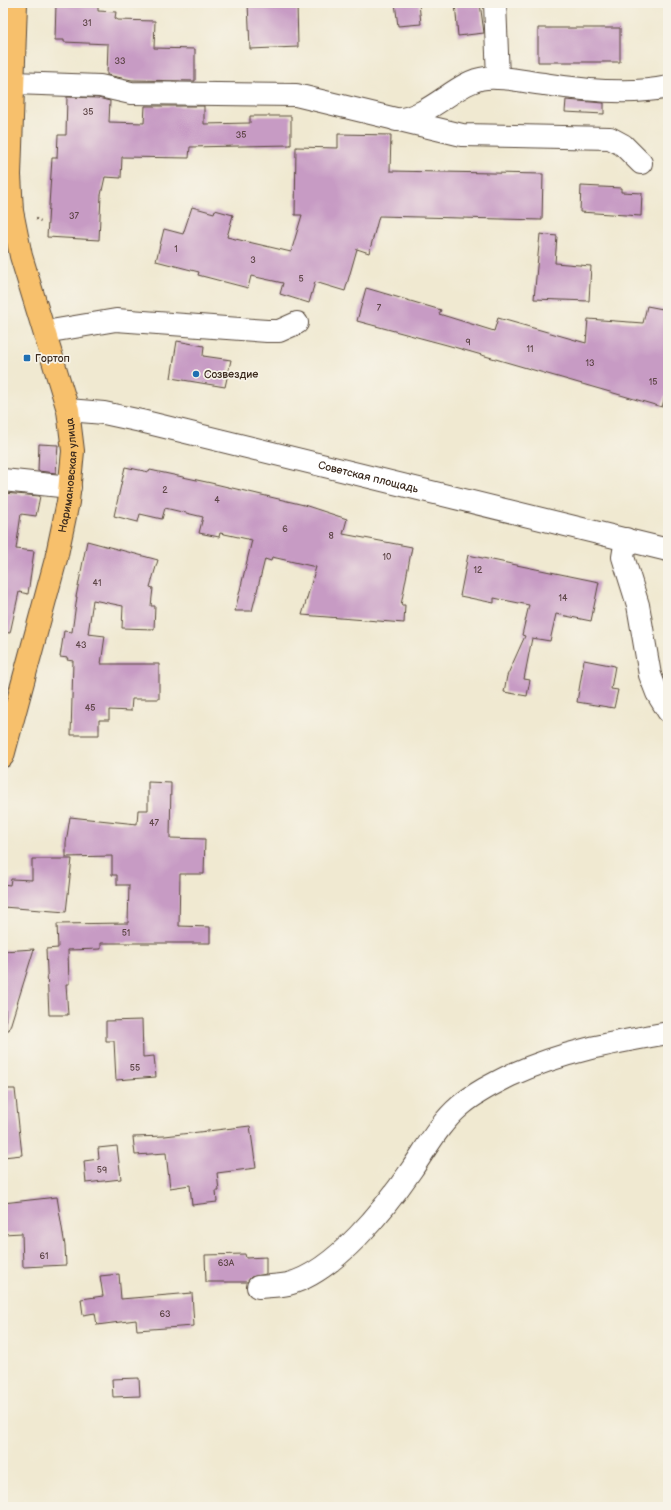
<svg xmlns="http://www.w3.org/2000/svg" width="671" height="1510" font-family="'Balsamiq Sans',sans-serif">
<rect width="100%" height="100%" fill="#f7f3e8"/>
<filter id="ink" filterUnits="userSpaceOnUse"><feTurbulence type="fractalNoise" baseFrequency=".025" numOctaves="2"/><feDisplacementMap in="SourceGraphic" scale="8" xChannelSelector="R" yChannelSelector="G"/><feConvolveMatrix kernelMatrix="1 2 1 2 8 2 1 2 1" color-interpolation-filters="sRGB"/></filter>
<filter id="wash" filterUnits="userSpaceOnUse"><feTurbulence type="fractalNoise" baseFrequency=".012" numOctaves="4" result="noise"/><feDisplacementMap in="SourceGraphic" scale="16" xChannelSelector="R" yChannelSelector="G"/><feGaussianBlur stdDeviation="0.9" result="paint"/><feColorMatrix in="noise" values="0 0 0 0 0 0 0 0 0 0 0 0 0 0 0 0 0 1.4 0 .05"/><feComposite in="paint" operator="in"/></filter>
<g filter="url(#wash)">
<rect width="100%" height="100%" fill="#f0e9d1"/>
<g id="blocks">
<!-- building -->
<path fill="#c79bc4" d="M56,3L98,4V11L116,12L115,18L118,20L155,21L154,48L195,49V81L132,80L107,75L108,44L64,42V40H55Z
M248,3H297L298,47L250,49Z
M395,3H419L421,24L398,26Z
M455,3H480L484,33L458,36Z
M538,28H620V62H538Z
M67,97L98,98L110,101L109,122L144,123L145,106H204V124L250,123V116H291V145L190,147L189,158L122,157L121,178L105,177L101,195L99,240L47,237L52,158H57L58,135H66Z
M566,100L604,103V114L565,112Z
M338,134L391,135L390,171L543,174L542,220L379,216L369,253L357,249L345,291L315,282L309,303L280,294L283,283L251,276L248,288L198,275L199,272L156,261L164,229L183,234L192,207L214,213L215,210L233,215L227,237L291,252L302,215H295L296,147L338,148Z
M581,186L621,188V192L642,193L641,216L580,212Z
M540,234L557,236L555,263L591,266L589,301L534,299Z
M366,288L441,310L439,314L494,331L498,318L586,343L588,319L643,323L647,306L668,310V338L665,353L668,354V397L665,396L662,407L447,345L357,321Z
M177,341L204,346L203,356L231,360L225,387L171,378Z
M39,444L58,445L56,473L38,471Z
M125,467L149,472L150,470L211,483L304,505L347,519L343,534L412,547L401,605H405L404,623L302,615L316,567L272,557L271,561L265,559L252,611H235L252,540L220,533L219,537L199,533L203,517L165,508L162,519L140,514L138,522L114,516Z
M3,493L40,496L36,516L21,514L16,549L34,551L28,594L19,592L10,633L3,632Z
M87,541L158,560L150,587L153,588L151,606H155L154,629L122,628L123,606L93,600L88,634L105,636L101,664H159V699H132L131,711L109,710V720H99V735H71L73,661L67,660L68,658L60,657L64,631L72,632L77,597H76Z
M468,555L599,582L591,621L556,614L550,641L532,638L524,679L530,680L527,696L504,692L507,676L525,636L522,635L529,605L494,598V603L460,596Z
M584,660L615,666L611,689L618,690L614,708L577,702Z
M148,782L171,783L170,838L205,839L204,874H180L179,926L210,927V943H101V949L68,950L69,984H66L68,1015H49L46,949L58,948L57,924L128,923L129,885H117V875H112V856L66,857V843L70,817L137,824L138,810H148Z
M32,859H72L66,912L3,907V884L10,885L11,879L32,880Z
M34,949L9,1030H6L3,951Z
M142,1020L143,1057L154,1056L156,1077L116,1080L114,1041H106V1021Z
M3,1089H15L22,1155L3,1157Z
M250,1126L256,1168L217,1173L219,1191H216L217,1202L192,1205L190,1185L170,1188L166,1153L135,1155L133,1137L165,1136Z
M117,1146L121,1179L86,1183L84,1161L99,1159L98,1148Z
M57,1197L65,1246L66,1265L23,1267L22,1233L3,1234V1203Z
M245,1254L246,1258L266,1257V1274L251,1277L247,1282H206L205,1255Z
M119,1274L121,1299L192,1293L194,1326L137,1330L136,1320L97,1325L95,1313L83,1315L81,1299L103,1296L100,1276Z
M139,1378L140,1396L113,1397L112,1379Z"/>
</g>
</g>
<g filter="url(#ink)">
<use href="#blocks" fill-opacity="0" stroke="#564739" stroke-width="1"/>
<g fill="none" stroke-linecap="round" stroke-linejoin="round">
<defs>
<g id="minor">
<path d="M495,3L498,78"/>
<path d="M13,83L100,86L131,93L296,95L462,135L610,138L623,145L641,163"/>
<path d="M396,120C433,116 456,81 486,78C505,76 526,82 544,84C581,90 631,95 668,87"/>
<path d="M45,332L116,320L267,331H279L297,323"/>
<path id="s1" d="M68,410L104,413L141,421L668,550"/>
<path d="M3,480L70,487"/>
<path d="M626,539L623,557L638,605L650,675L657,693L668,711"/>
<path d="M258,1287C268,1286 279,1286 288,1284C335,1272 386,1207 412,1169C427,1147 440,1123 460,1106C475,1093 493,1084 511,1075C564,1051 611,1043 668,1033"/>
</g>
<g id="major">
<path id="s2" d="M3,756L56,559L68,502L73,451L68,410L21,256L12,211L10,175L16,3"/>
</g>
</defs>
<!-- minor casing -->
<use href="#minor" stroke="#564739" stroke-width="24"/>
<!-- major casing -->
<use href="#major" stroke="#564739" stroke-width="24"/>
<!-- path -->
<path stroke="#564739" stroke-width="2.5" stroke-dasharray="1 3" stroke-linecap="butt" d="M36,219L43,222"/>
<!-- minor -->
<use href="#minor" stroke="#fff" stroke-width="22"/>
<!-- major -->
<use href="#major" stroke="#f7c06c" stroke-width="22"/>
</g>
</g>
<!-- markers -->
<g fill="#1f6fb2" stroke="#f7f3e8" stroke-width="1.5">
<rect x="23" y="354" width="8" height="8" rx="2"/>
<circle cx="196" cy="374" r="4"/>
</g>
<g text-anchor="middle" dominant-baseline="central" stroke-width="3.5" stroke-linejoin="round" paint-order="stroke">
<!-- number labels -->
<g font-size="9" fill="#5e4648">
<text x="87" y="23">31</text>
<text x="120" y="61">33</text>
<text x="88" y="112">35</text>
<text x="241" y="135">35</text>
<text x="74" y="216">37</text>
<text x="176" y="249">1</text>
<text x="253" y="260">3</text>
<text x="301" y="279">5</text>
<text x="379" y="308">7</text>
<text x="468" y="342">9</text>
<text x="530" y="349">11</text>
<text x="590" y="363">13</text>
<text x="653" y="382">15</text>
<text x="165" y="490">2</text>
<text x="217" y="500">4</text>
<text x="285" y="529">6</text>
<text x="331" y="536">8</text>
<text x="387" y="557">10</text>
<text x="478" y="570">12</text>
<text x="97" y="583">41</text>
<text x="563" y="598">14</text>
<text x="81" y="645">43</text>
<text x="90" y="708">45</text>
<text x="154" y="823">47</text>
<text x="126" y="933">51</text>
<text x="135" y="1068">55</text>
<text x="102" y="1170">59</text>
<text x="44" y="1256">61</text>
<text x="226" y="1263">63А</text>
<text x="165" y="1314">63</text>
</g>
<!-- poi labels -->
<g font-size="11" fill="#3b2a1e" stroke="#f7f3e8" text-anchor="start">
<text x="35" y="358">Гортоп</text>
<text x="204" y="374">Созвездие</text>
</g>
<!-- street labels -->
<g font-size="11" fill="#3b2a1e" stroke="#f7f3e8">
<text stroke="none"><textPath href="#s2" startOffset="289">Наримановская улица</textPath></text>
<text stroke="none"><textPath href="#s1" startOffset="308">Советская площадь</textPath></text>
</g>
</g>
<!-- margin -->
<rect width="671" height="1510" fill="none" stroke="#f7f3e8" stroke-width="16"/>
</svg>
